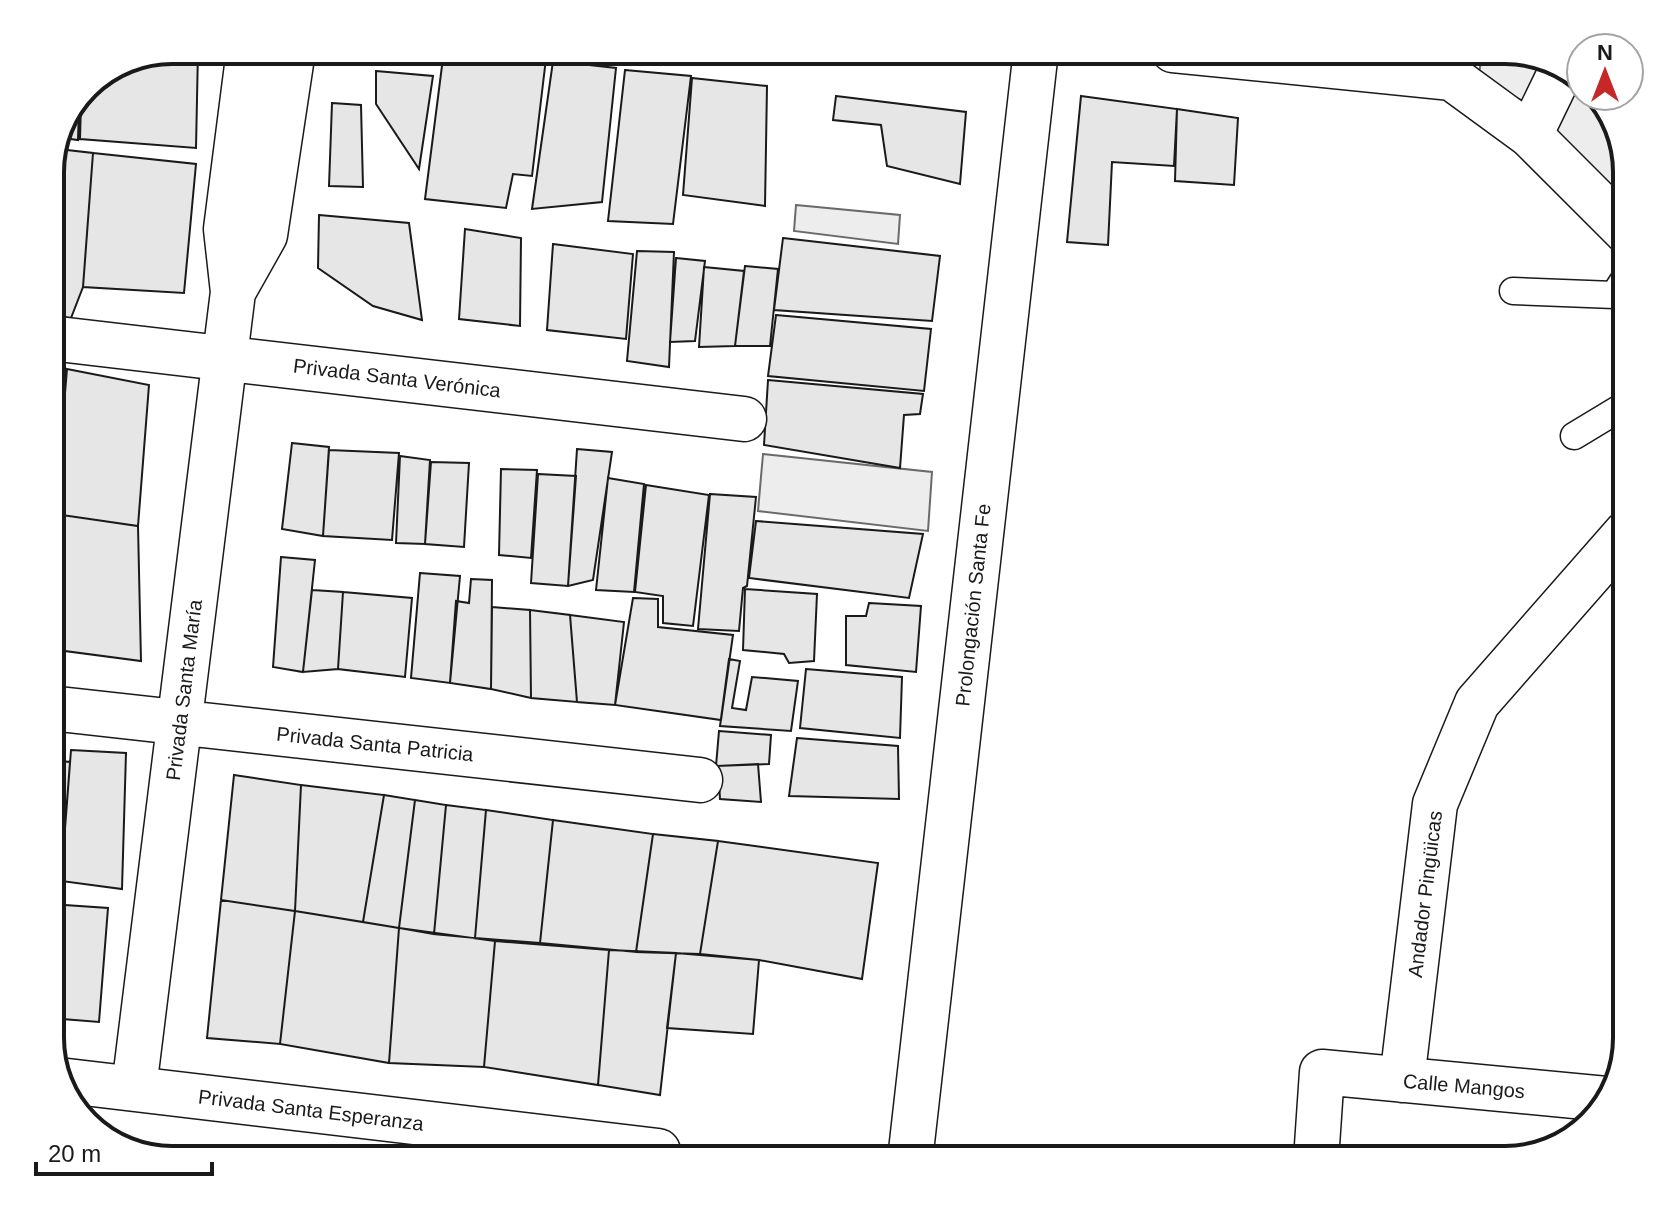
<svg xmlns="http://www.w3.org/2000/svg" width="1677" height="1210" font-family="Helvetica,sans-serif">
<rect width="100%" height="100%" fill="#fff"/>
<!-- built -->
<path fill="#ededed" stroke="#6a6a6a" stroke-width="2" d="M1483,50H1505L1542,62L1523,101L1478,79Z
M1581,78V96H1596L1614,118L1627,172V225L1540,139Z
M796,205L900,215L898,244L794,231Z
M763,454L932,472L928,531L758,511Z"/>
<!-- building -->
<path fill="#e6e6e6" stroke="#1a1a1a" stroke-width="2" d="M172,50H198L196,148L80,139L81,102L91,81Z
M444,50H547L532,176L513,174L506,208L425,199Z
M553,61L616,68L602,202L532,209Z
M625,70L691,76L673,224L608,221Z
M376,71L433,76L419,169L376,104Z
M692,78L767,86L765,206L683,195Z
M836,96L966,112L960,184L887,166L881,125L833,120Z
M1081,96L1177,109L1174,166L1112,162L1108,245L1067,242Z
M332,103L361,105L363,187L329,186Z
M79,105L78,140L63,138Z
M1177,109L1238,118L1234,185L1175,181Z
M58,149L93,153L83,287L71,318L50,316V164Z
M93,153L196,164L184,293L83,287Z
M319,215L409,223L422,320L373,306L318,268Z
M465,229L521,238L520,326L459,319Z
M783,238L940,256L932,321L774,310Z
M553,244L633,254L626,339L547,330Z
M637,251L674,252L669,367L627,361Z
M676,258L705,261L695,341L670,342Z
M745,266L778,269L770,346H735Z
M704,267L744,271L735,346L699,347Z
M776,315L931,329L924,391L768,376Z
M67,369L149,385L138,526L55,514Z
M768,380L923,394L920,414L904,415L900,468L764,445Z
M50,388L65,390L55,514L50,513Z
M292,443L329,447L323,536L282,529Z
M577,449L612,452L593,580L568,586Z
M329,450L399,453L392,540L323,536Z
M400,456L430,460L425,544L396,543Z
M431,462L469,463L464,547L425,544Z
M501,469L537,470L531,558L499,555Z
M538,474L576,476L568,586L531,583Z
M608,478L644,484L634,592L596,590Z
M646,485L709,495L693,626L663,623V596L635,592Z
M710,494L756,497L747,586L743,588L739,631L698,629Z
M50,513L55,514L50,581Z
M55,514L138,526L141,661L50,649V581Z
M756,521L923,534L909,598L749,578Z
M281,557L315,560L303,672L273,667Z
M420,573L460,576L450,683L411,678Z
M471,579L492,580L491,689L450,683L456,601L469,603Z
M745,589L817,594L814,661L789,663L784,654L743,650Z
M312,590L343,592L338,669L303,672Z
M343,592L412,598L405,677L338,669Z
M633,598L658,599V627L733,635L721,720L615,705Z
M869,603L921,606L916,672L846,665V616H866Z
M492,607L530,610L531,698L491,689Z
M530,610L570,615L577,702L531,698Z
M570,615L624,622L615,705L577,702Z
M729,659L740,661L732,708L746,710L752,677L798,681L791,731L720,726Z
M806,669L902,677L900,738L800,728Z
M719,731L771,735L769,764L716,766Z
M797,738L898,746L899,799L789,796Z
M71,750L126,753L122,889L61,881Z
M50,760L70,762L61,881L50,880Z
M758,764L761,802L720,799L718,766Z
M234,775L301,785L295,911L221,900Z
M301,785L384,795L363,922L295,911Z
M384,795L415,800L399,928L363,922Z
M415,800L446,805L434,934L399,928Z
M446,805L486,810L475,938L434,934Z
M486,810L553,820L540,943L475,938Z
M553,820L653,834L636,952L540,943Z
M653,834L718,841L700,954L636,952Z
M718,841L878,863L862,979L759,960L700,954Z
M221,900L295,911L280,1044L207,1038Z
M50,904L108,908L99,1022L50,1018Z
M295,911L399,928L389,1063L280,1044Z
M399,928L495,941L484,1067L389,1063Z
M495,941L609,950L598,1085L484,1067Z
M609,950L676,953L660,1095L598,1085Z
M676,953L759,960L753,1034L667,1028Z
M127,1140L196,1150L195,1160H172L127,1145Z
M196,1150L267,1158V1160H195Z
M466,1154L531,1160H466Z"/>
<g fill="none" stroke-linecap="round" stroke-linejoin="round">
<defs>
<path id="lane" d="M1513,291L1614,295L1627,275
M1574,436L1627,404"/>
<path id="street" d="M1530,135L1562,69
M233,292L265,235L293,50
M50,338L744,419
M50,708L700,780
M59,1080L658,1151
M1402,1080L1435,804L1477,703L1627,532
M134,1088L233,292L226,229L249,50
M910,1160L1036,50
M1316,1160L1322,1072L1606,1099"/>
<path id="secondary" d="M1173,50L1452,78L1530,135L1627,232"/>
</defs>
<!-- lane casing -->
<use href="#lane" stroke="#1a1a1a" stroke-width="29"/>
<!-- street casing -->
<use href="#street" stroke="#1a1a1a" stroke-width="47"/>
<!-- secondary casing -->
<use href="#secondary" stroke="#1a1a1a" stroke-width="47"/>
<!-- lane -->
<use href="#lane" stroke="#fff" stroke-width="26"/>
<!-- street -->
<use href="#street" stroke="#fff" stroke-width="44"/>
<!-- secondary -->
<use href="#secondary" stroke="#fff" stroke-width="44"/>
</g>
<g text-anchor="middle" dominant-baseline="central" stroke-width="6" stroke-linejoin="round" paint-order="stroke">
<!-- street labels -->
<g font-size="20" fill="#1a1a1a" stroke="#fff">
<text transform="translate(397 378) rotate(7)">Privada Santa Verónica</text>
<text transform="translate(973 605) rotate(-84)">Prolongación Santa Fe</text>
<text transform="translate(184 690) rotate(-83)">Privada Santa María</text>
<text transform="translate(375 744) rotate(6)">Privada Santa Patricia</text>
<text transform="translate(1425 894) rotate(-83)">Andador Pingüicas</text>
<text transform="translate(1464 1086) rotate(5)">Calle Mangos</text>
<text transform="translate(311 1110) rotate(7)">Privada Santa Esperanza</text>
</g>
</g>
<!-- crop -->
<path d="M0 0H1677V1210H0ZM172 64H1505A108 108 0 0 1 1613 172V1038A108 108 0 0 1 1505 1146H172A108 108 0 0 1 64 1038V172A108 108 0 0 1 172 64Z" fill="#fff" fill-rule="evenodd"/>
<path fill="none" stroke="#1a1a1a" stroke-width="4" d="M172 64H1505A108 108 0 0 1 1613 172V1038A108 108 0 0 1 1505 1146H172A108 108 0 0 1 64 1038V172A108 108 0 0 1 172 64Z"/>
<!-- north arrow -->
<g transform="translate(1605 72)"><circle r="38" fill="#ffffff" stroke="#a3a3a3" stroke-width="2"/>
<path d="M0-6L14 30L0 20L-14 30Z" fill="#c62828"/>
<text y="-12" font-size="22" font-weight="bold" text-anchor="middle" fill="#1a1a1a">N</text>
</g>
<!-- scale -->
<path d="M36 1162v12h176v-12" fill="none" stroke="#1a1a1a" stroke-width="4"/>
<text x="48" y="1162" font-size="24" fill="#1a1a1a" stroke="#ffffff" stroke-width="6" paint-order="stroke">20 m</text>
</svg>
